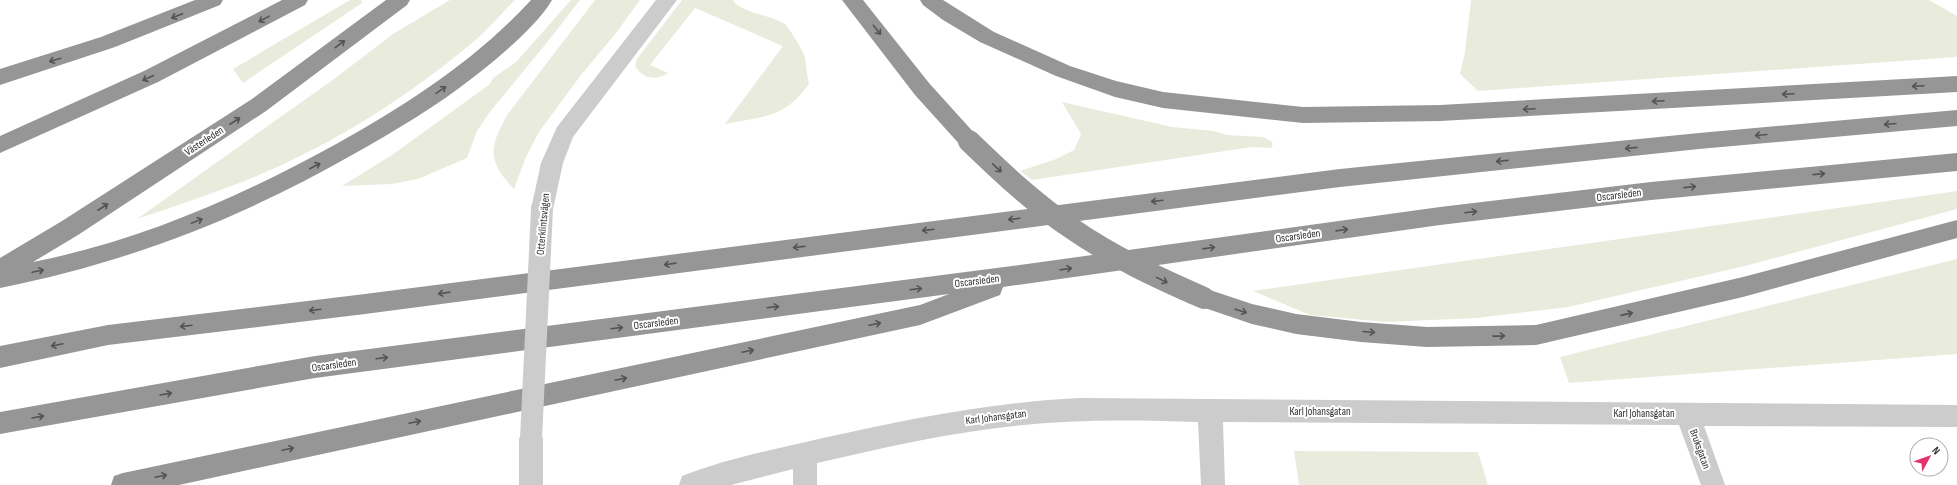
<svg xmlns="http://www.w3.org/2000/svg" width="1957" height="485" font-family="'Sofia Sans Condensed',sans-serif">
<rect width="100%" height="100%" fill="#fff"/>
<!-- green -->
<path fill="#e9ecdd" d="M350,0H361L362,3L243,83L233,69Z
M450,0H515C503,12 491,26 479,37C423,85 359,128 292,160C243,184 189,201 137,219L334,79L393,34Z
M571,0H580L549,40L489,113L477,131L467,158L418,179L392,184L342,186L392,155L490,84L493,78L516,62Z
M595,0H640L616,33L581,75L539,132L526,157L514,189C487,161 489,148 507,115Z
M682,0H733C740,13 773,15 786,25C789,28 804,52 805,57C806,66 807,75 809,84C785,118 762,117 725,124L783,46L695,8L650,65L668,73C656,81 643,79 635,66L637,59Z
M1471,0H1929L1957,16V57L1478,91L1460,74L1465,52Z
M1062,102L1172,127L1214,131L1227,135L1263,137L1271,141L1273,144L1271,148L1252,147L1032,180L1020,171L1056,159L1074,150L1081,134Z
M1957,191V209L1745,266L1568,307L1477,318L1387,322L1310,315L1253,291Z
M1957,259V354L1569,383L1560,357Z
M1294,451L1478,452L1488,485H1299Z"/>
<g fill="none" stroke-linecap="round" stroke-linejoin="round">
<!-- minor -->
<path fill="#ccc" fill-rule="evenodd" d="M656,0H677L573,137L563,163L553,209L550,215L542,218L534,215L531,209L541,163L557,127Z
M1080,398L1957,405V427L1704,426L1725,485H1701L1679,425L1223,422L1225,485H1201L1198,422C1137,420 1075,419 1014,426C947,433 882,448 817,463V485H793V469L731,485H679L682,476C727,458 776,449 823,438C908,419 993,402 1080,398Z
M531,427L540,431L543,439V485H519V439L522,431Z"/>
<!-- highway -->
<path fill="#969696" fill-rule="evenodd" d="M195,0H223L220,5L115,47L0,85V69L101,37Z
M282,0H308L305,5L158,82L0,153V136L144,71Z
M386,0H410L407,5L266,111L78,235L33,262C140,241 242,196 338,143C408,104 476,60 531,0H552C537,26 499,57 475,76C437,106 395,131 352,155C240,219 126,263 0,288V258L62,221L252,99Z
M842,0H863L929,83L976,135L979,141L976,147L969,149L962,147L915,95Z
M920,0H943L994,32L1070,66L1116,81L1163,92L1303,107L1440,105L1957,76V92L1440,121L1303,123L1163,108L1115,97L1056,76L980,42L943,20L923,5Z
M1957,110V126L1699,149L1340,187L365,314L108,345L0,368V346L108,325L365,294L1340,169L1699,133Z
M1957,153V171L1651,200L1440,225L1003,287L1000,295L920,325L179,485H111L114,476L123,473L920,305L949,294L315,378L0,434V412L315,356L1027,264L1440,207L1651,182Z
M1957,220V238L1743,297L1536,345L1427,347L1361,342L1296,334L1252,324L1196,305L1193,298L1196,291L1204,288L1252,304L1296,314L1361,322L1427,327L1536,325L1743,277Z"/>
<!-- minor-bridge -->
<path stroke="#ccc" stroke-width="22" d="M531,439L542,209"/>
<!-- highway-bridge -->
<path stroke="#969696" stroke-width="22" d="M969,141C1001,172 1034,203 1071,228C1113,257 1158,278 1204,298"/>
</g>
<!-- one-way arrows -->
<defs><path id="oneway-shaft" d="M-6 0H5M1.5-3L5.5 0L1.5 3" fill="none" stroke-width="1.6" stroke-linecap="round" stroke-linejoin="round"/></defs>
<g stroke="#535353">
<use href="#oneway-shaft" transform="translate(177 16) rotate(159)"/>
<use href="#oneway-shaft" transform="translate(264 19) rotate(151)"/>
<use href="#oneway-shaft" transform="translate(877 30) rotate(52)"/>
<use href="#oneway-shaft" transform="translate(340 44) rotate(-37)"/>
<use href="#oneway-shaft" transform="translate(55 60) rotate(163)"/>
<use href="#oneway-shaft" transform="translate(148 78) rotate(155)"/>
<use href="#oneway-shaft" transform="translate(1918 86) rotate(177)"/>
<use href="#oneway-shaft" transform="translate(441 90) rotate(-35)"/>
<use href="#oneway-shaft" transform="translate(1788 94) rotate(177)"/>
<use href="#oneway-shaft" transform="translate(1658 101) rotate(177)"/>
<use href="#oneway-shaft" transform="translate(1529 109) rotate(177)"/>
<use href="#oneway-shaft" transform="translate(235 121) rotate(-33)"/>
<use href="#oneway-shaft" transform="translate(1890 124) rotate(175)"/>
<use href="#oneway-shaft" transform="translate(1761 135) rotate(175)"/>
<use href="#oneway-shaft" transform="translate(1631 148) rotate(174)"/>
<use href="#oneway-shaft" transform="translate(1502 161) rotate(174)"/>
<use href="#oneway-shaft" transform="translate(315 166) rotate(-27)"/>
<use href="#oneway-shaft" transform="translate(997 168) rotate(43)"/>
<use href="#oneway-shaft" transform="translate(1819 174) rotate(-6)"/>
<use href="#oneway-shaft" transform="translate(1690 187) rotate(-6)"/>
<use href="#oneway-shaft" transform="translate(1157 201) rotate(173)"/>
<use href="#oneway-shaft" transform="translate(103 207) rotate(-33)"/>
<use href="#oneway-shaft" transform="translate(1471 212) rotate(-7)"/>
<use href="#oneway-shaft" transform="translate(1014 219) rotate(173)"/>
<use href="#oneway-shaft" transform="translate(197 221) rotate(-22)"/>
<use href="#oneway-shaft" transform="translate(928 230) rotate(173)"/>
<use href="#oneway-shaft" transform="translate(1342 230) rotate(-8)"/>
<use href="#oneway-shaft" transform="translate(799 247) rotate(173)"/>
<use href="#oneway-shaft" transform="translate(1209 248) rotate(-8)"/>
<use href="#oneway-shaft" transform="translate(670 264) rotate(172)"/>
<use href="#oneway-shaft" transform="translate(1066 269) rotate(-8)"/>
<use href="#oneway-shaft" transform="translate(38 271) rotate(-12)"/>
<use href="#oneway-shaft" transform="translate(1162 280) rotate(26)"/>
<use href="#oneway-shaft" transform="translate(916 289) rotate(-7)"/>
<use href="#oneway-shaft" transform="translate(444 293) rotate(172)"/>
<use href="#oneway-shaft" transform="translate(773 307) rotate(-7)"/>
<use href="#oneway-shaft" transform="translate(315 310) rotate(173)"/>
<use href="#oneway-shaft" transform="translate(1241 311) rotate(18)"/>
<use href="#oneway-shaft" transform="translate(1627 314) rotate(-13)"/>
<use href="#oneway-shaft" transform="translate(875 324) rotate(-12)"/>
<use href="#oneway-shaft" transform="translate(186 326) rotate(173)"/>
<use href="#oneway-shaft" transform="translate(617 328) rotate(-7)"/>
<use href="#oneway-shaft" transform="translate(1369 332) rotate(5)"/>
<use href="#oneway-shaft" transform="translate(1499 336) rotate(-1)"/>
<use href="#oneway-shaft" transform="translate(57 345) rotate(168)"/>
<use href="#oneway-shaft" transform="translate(748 351) rotate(-12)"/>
<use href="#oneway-shaft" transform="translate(382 358) rotate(-7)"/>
<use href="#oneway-shaft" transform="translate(621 379) rotate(-12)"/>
<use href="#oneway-shaft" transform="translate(166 394) rotate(-10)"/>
<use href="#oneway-shaft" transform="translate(38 417) rotate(-10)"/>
<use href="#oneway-shaft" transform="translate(415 422) rotate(-12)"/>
<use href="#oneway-shaft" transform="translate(288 449) rotate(-12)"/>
<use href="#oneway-shaft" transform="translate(161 476) rotate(-12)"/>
</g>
<g text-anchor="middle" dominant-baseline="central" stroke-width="4" stroke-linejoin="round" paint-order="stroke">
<!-- street labels -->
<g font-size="11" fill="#2f2f2f" stroke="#fff">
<text transform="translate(204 141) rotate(-33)">Västerleden</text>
<text transform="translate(1619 195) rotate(-7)">Oscarsleden</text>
<text transform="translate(543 224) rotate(-85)">Otterklintsvägen</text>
<text transform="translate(1298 236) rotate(-8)">Oscarsleden</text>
<text transform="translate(977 281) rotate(-7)">Oscarsleden</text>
<text transform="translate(656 323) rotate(-7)">Oscarsleden</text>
<text transform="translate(334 365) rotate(-8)">Oscarsleden</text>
<text x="1320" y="411">Karl Johansgatan</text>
<text x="1644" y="413">Karl Johansgatan</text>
<text transform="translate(996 417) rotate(-7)">Karl Johansgatan</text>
<text transform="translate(1700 449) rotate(70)">Bruksgatan</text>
</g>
</g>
<!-- north arrow -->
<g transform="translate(1929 457) rotate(49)"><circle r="19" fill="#ffffff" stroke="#acacac"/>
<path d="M0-3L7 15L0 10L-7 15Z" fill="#e2356f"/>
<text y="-6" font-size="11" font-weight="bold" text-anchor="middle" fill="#2f2f2f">N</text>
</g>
</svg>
